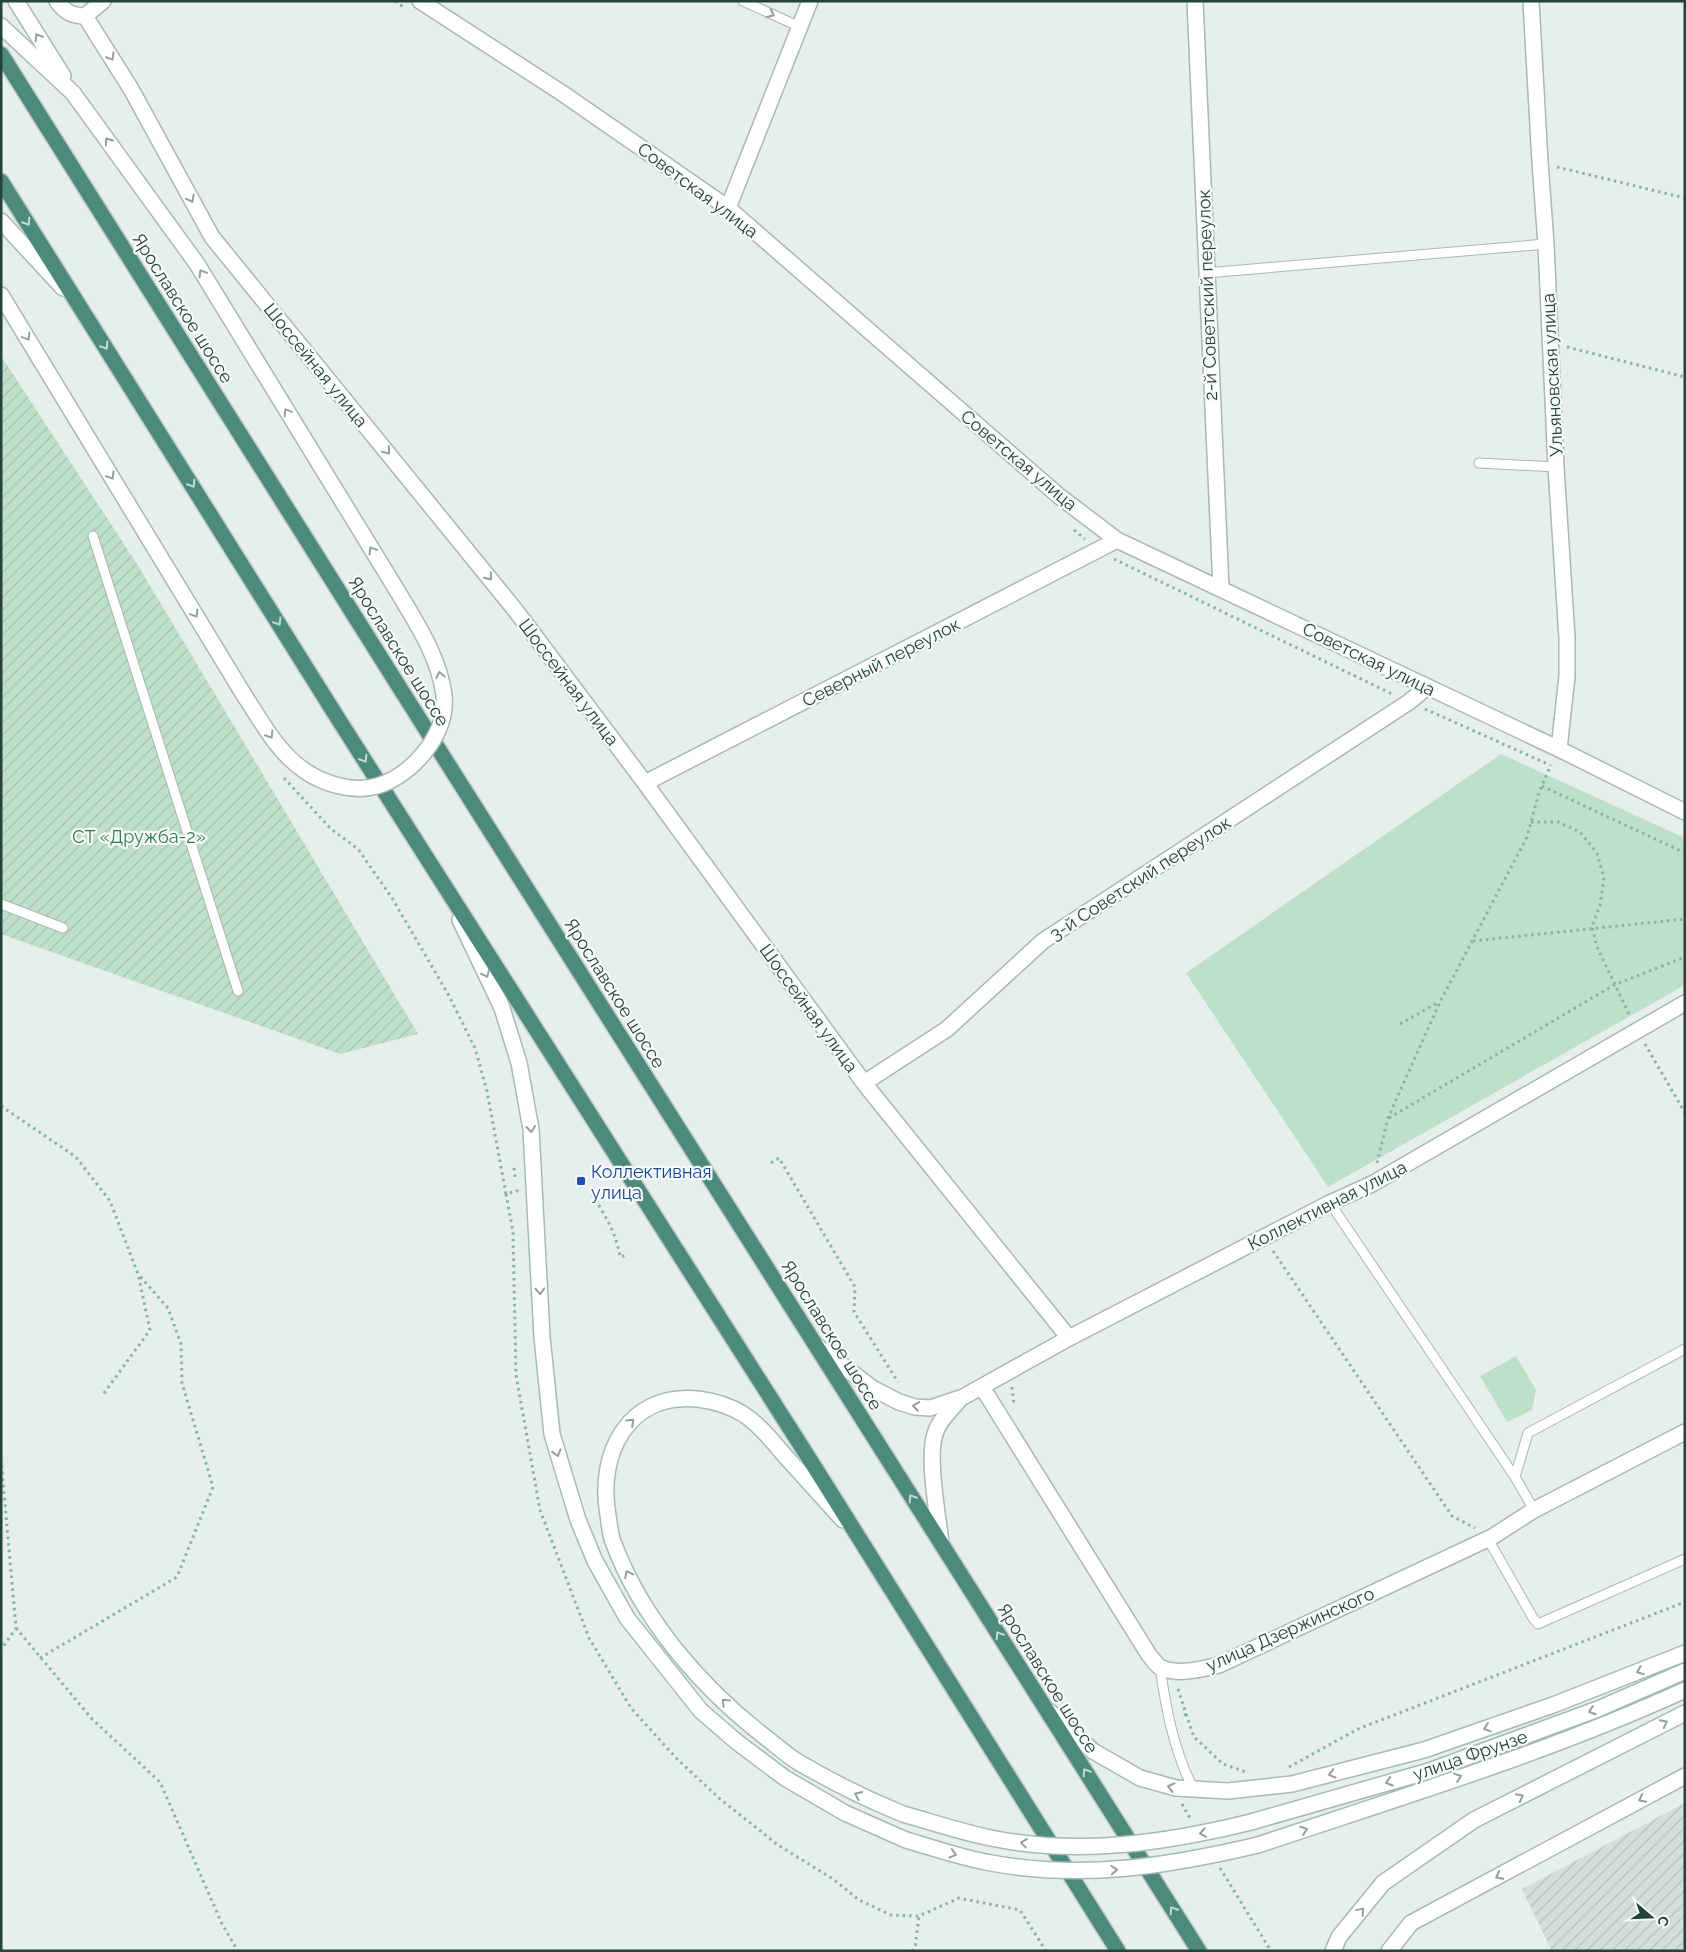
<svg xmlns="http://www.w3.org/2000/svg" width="1686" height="1952" font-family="Raleway,sans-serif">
<defs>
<pattern id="industrial-furrows" width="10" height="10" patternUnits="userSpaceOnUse" patternTransform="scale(1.25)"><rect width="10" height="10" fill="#d4dfda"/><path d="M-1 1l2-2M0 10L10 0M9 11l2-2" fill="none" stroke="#b6c1bc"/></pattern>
<pattern id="garden-furrows" width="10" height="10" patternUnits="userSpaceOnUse" patternTransform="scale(1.25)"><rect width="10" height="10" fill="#bfe0c8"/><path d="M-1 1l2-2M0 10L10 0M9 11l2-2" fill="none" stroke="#a4c1ad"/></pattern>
</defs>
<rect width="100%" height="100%" fill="#e6efeb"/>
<!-- industrial -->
<path fill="url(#industrial-furrows)" d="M1685,1803V1951H1552L1522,1889Z"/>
<!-- green -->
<path fill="#bfe0c8" d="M1501,754L1685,838V985L1328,1187L1186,973Z
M1516,1356L1536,1390L1532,1410L1507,1422L1480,1376Z"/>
<!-- garden -->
<path fill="url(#garden-furrows)" d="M1,356L137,564L418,1034L340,1054L1,934Z"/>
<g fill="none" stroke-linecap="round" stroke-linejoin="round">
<defs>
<path id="service" d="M743,1L800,27
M1206,273L1546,244
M1479,463L1556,467
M93,536L238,991
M1,904L63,928
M1330,1203L1515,1477
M1534,1510L1515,1477L1528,1433L1685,1349
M1488,1539L1533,1618L1538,1624L1685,1559
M1160,1667C1166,1709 1174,1752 1194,1790"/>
<path id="minor" d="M1195,1L1221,588
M85,16L131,89L212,237L516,611L645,783L864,1083L1069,1338
M728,208L810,1
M645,783L1117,540
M864,1083L947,1029L1043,941L1409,702L1427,687
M817,1346L872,1388L899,1402L915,1407L930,1408L963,1397L1069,1338L1330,1203L1372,1184L1685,1003
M982,1387L1149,1655C1153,1659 1156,1665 1160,1667C1175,1676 1203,1669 1219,1665L1492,1537L1534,1510L1685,1432
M941,1543C938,1515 927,1459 935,1434C939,1420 951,1410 960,1399
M1389,1951L1411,1923L1685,1776"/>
<path id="tertiary" d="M16,1L63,76
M57,1C65,12 72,16 85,16L103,1
M420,1L562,93L728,208L1059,496L1117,540L1559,749L1685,812
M1531,1L1540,162L1546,244L1556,467L1567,638V676L1559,749
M1,26L73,93L197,264L398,592
M1,221L63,288
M1,295L244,695"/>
<path id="secondary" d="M460,920L502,1008L519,1063L531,1129L542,1337L552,1434L578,1520L595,1561L627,1618L701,1711L737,1742L785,1778L845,1813L906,1840
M843,1520C824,1499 805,1478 786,1457C773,1442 760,1425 743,1414C730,1406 713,1401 698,1399C628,1392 597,1454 608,1515C609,1523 610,1531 612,1539C641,1619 702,1689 769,1740C778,1747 788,1756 798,1762C832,1782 866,1799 903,1814
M1050,1712L1093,1751L1140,1778L1176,1788L1228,1791L1292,1784L1424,1750L1553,1705L1685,1653
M1251,1822L1429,1771L1598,1709L1685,1671
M1258,1845C1401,1797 1547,1753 1685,1690
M1333,1951L1339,1937L1383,1883L1474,1820L1685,1713"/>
<path id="trunk" d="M1,54L403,693L1199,1951
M1,181L337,717L812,1463L1118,1951"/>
</defs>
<!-- service casing -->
<use href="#service" stroke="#a8b8b2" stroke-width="11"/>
<!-- minor casing -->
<use href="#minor" stroke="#a8b8b2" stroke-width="18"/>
<!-- tertiary casing -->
<use href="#tertiary" stroke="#a8b8b2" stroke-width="18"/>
<!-- secondary casing -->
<use href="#secondary" stroke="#a4bbb3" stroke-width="18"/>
<!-- trunk casing -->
<use href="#trunk" stroke="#c2cac8" stroke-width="18"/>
<!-- path -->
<path stroke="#86b3a5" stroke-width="3" stroke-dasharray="2.5 4" stroke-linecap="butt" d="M395,1L405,8
M1557,167L1685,198
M1567,347L1685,377
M1074,530L1085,539
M1114,559L1392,694
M1425,709L1550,765
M284,778L331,829L358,849L392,898L448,994L475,1048L487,1091L506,1194L517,1191V1188
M1542,786L1685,853
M1531,822H1558L1580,832L1597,853L1604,878L1600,905L1592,927L1597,947L1630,1016
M1473,941L1685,919
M1400,1024L1439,1002
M1645,1044L1685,1113
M1,1106L76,1157L110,1201L138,1274L150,1330L102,1396
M1389,1118L1614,985L1685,957
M771,1163L779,1158L855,1287L854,1312L898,1382
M1377,1163L1388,1118L1440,1002L1527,837L1539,792L1551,765
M514,1168L515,1177
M506,1194L513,1232L516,1375L540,1510L589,1638L631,1708L676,1758L720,1799L778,1845L833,1879L859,1900L891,1915L919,1916L959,1898L1020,1910L1046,1951
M592,1194C604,1214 617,1234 620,1257L626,1255
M1273,1251L1452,1516L1475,1528
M1012,1387L1014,1405
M1,1459L16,1628L1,1650
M16,1628L92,1719L160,1782L222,1924L238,1951
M40,1658L177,1577L213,1487L182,1383L181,1344L168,1308L138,1274
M1178,1689L1186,1714L1182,1717
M1186,1714L1194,1737L1223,1764L1246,1772
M1289,1767L1358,1729L1685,1602
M1182,1804L1191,1820
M1220,1868L1271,1951
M912,1951L915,1948L919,1916"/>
<!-- service -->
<use href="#service" stroke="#fff" stroke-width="9"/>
<!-- minor -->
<use href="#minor" stroke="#fff" stroke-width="15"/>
<!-- tertiary -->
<use href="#tertiary" stroke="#fff" stroke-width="15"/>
<!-- secondary -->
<use href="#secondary" stroke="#fff" stroke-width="15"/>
<!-- trunk -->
<use href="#trunk" stroke="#4c8a7c" stroke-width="15"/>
<defs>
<path id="tertiary-bridge" d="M244,695C262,722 277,752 305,771C324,784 354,793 377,786C413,775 448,734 444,695C439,657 417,624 398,592"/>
<path id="secondary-bridge" d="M903,1814C932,1822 961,1832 991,1838C1077,1856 1166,1843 1251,1822
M906,1840C934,1848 962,1858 991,1863C1082,1880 1169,1866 1258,1845"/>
</defs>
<!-- tertiary-bridge casing -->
<use href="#tertiary-bridge" stroke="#a8b8b2" stroke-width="18" stroke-linecap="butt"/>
<!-- secondary-bridge casing -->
<use href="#secondary-bridge" stroke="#a4bbb3" stroke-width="18" stroke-linecap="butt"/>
<!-- tertiary-bridge -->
<use href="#tertiary-bridge" stroke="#fff" stroke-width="15"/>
<!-- secondary-bridge -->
<use href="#secondary-bridge" stroke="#fff" stroke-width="15"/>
</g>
<!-- one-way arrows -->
<defs><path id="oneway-chevron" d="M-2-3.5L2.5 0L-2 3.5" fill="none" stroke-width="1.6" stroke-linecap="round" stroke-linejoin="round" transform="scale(1.25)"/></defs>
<g stroke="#92a09c">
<use href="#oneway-chevron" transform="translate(771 14) rotate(25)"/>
<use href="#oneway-chevron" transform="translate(38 37) rotate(-122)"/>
<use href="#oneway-chevron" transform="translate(111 57) rotate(58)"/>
<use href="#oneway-chevron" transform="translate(108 141) rotate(-126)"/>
<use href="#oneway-chevron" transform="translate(191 199) rotate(61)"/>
<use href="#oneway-chevron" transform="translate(202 273) rotate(-121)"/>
<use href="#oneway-chevron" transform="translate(27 337) rotate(59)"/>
<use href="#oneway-chevron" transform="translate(287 412) rotate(-121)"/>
<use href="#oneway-chevron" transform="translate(387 451) rotate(51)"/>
<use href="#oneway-chevron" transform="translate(111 476) rotate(59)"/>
<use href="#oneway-chevron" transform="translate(372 550) rotate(-121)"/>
<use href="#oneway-chevron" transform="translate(489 577) rotate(51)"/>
<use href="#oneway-chevron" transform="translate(195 614) rotate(59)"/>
<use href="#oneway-chevron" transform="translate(440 675) rotate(-101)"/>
<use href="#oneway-chevron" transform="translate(270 735) rotate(57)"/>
<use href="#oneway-chevron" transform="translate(486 974) rotate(65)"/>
<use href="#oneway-chevron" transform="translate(531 1129) rotate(83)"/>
<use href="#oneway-chevron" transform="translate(540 1291) rotate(87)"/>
<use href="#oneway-chevron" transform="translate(916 1406) rotate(-171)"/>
<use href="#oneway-chevron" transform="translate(631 1422) rotate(-44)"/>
<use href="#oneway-chevron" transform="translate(557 1453) rotate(75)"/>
<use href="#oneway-chevron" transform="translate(628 1574) rotate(-115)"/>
<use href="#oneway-chevron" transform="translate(1640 1671) rotate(158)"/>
<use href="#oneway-chevron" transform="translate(725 1702) rotate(-136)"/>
<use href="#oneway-chevron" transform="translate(1592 1711) rotate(160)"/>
<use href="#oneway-chevron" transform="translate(1664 1723) rotate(-27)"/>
<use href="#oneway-chevron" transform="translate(1487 1728) rotate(161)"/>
<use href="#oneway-chevron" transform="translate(1332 1774) rotate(166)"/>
<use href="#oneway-chevron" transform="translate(1458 1777) rotate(-19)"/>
<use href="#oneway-chevron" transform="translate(1389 1782) rotate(164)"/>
<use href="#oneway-chevron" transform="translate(1171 1787) rotate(-166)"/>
<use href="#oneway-chevron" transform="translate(858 1795) rotate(-156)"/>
<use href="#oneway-chevron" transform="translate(1520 1797) rotate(-27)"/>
<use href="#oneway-chevron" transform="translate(1642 1799) rotate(152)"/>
<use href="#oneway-chevron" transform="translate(1304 1830) rotate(-19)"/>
<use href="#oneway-chevron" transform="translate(1203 1833) rotate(169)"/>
<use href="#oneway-chevron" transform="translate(1024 1843) rotate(-173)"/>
<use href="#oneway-chevron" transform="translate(953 1854) rotate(16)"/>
<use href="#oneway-chevron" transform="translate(1114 1870) rotate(-3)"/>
<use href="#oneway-chevron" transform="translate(1499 1876) rotate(152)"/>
<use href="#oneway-chevron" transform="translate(1361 1911) rotate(-50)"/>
</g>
<g stroke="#c4d9d4">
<use href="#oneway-chevron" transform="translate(27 222) rotate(58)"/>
<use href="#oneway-chevron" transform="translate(105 346) rotate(58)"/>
<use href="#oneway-chevron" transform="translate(192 484) rotate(58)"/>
<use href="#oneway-chevron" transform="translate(278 622) rotate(58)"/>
<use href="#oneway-chevron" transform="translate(364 759) rotate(58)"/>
<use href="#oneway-chevron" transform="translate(912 1498) rotate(-122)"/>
<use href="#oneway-chevron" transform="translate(999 1635) rotate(-122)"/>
<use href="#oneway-chevron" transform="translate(1086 1772) rotate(-122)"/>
<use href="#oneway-chevron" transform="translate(1173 1910) rotate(-122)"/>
</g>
<!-- markers -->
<rect fill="#1a4fb4" stroke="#f7fbf9" stroke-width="2" x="576" y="1176" width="10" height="10" rx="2.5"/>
<g text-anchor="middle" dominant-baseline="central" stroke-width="4.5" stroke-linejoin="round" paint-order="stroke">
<!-- street labels -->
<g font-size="18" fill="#24423a" stroke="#f7fbf9">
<text transform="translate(698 190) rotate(37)">Советская улица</text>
<text transform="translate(1207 295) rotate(-92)">2-й Советский переулок</text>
<text transform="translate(183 308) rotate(58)">Ярославское шоссе</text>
<text transform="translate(316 365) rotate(51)">Шоссейная улица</text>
<text transform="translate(1552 375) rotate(-93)">Ульяновская улица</text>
<text transform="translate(1019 460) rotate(40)">Советская улица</text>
<text transform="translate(399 651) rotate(58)">Ярославское шоссе</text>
<text transform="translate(1369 659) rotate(26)">Советская улица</text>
<text transform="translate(881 662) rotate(-27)">Северный переулок</text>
<text transform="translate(569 682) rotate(53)">Шоссейная улица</text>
<text transform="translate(1140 878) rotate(-33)">3-й Советский переулок</text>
<text transform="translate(615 993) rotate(58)">Ярославское шоссе</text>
<text transform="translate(809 1008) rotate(54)">Шоссейная улица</text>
<text transform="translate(1327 1205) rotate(-27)">Коллективная улица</text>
<text transform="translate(832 1335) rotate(58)">Ярославское шоссе</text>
<text transform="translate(1290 1629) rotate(-24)">улица Дзержинского</text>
<text transform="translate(1048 1678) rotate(58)">Ярославское шоссе</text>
<text transform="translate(1470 1755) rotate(-19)">улица Фрунзе</text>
</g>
<!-- park labels -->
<g font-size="18" fill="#2d7a4b" stroke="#f7fbf9">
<text x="139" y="836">СТ «Дружба-2»</text>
</g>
<!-- transit labels -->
<g font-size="18" fill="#164399" stroke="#f7fbf9" text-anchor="start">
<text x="591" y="1171">Коллективная<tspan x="591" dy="21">улица</tspan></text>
</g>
</g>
<!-- border -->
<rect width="1686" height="1952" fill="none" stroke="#24423a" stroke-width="5"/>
<!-- north arrow -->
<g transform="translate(1651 1917) rotate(109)" stroke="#f7fbf9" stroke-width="4" paint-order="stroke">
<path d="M0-4L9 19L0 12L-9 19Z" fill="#24423a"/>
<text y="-8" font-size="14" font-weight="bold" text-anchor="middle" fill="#24423a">С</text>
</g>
</svg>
